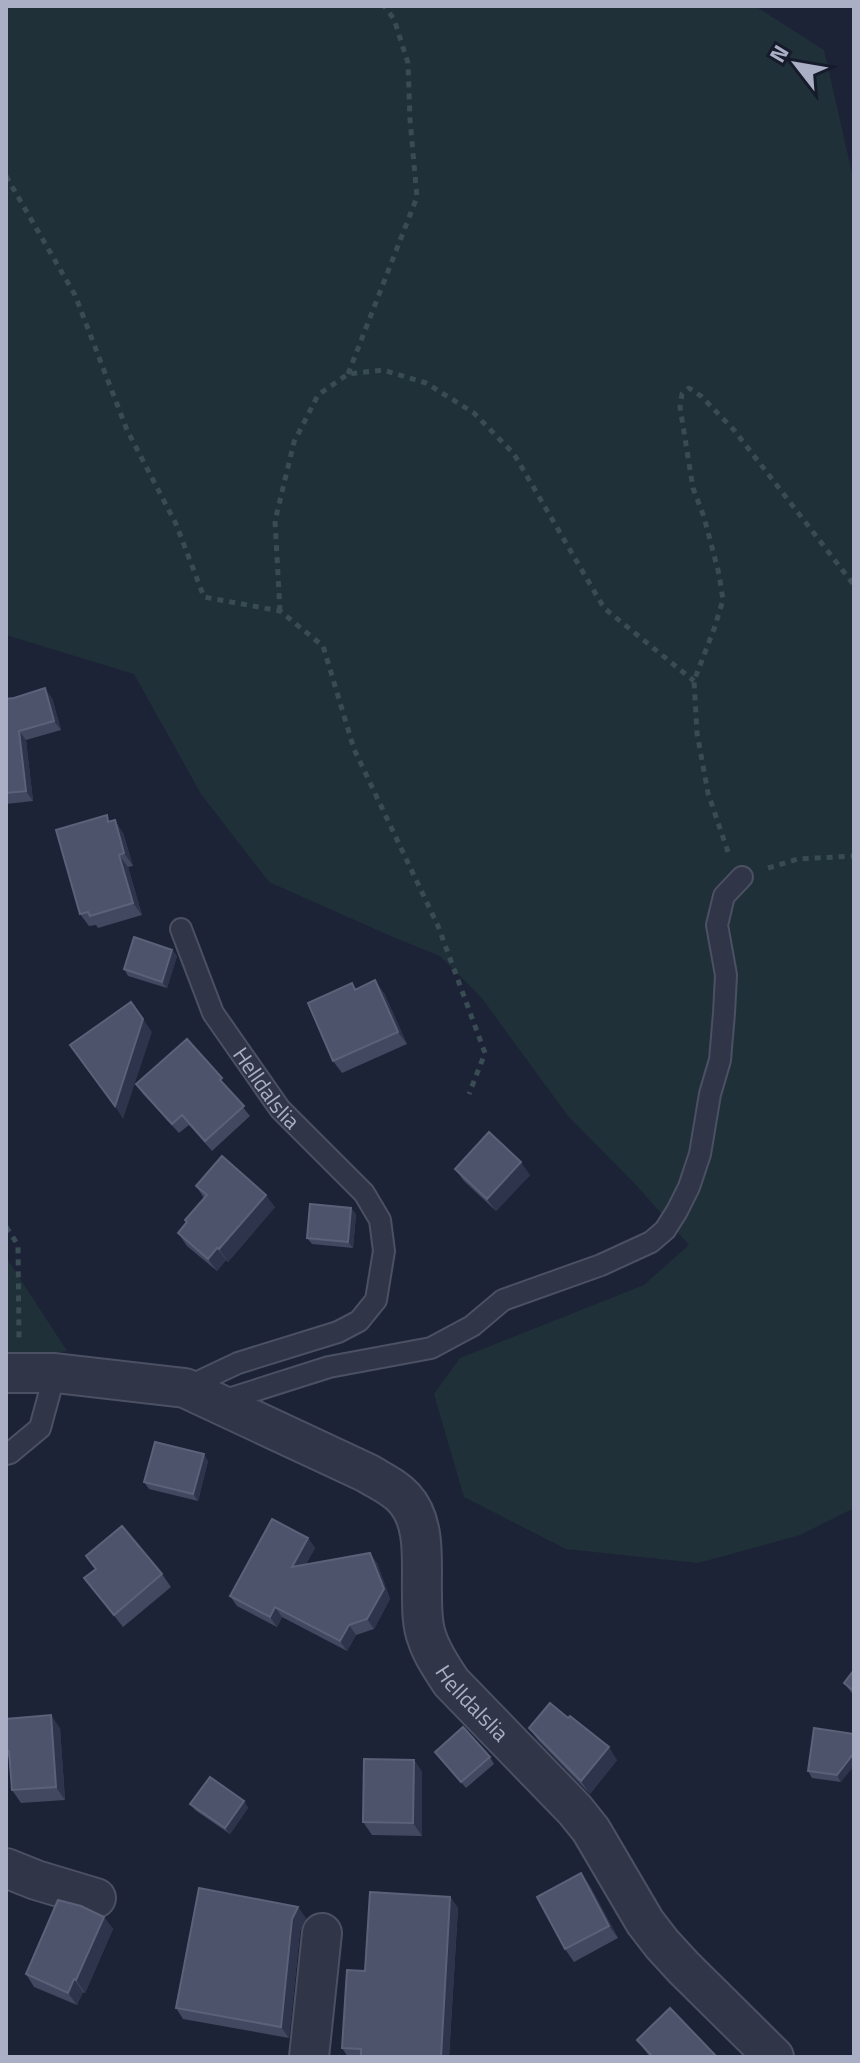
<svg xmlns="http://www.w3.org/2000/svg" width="860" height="2063" font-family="'Titillium Web',sans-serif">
<rect width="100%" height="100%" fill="#1d2337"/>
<!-- green -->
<path fill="#1f3038" d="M6,6H755L824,50L854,182V1508L800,1535L698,1563L566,1549L464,1497L434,1394L460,1358L644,1285L689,1245L638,1187L568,1116L481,997L440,956L393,937L269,882L201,794L134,674L6,635Z
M6,1257L67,1351L6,1362Z"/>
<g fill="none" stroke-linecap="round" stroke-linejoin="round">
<defs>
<g id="lane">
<path id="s1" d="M181,929L213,1013L280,1109L364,1193L380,1220L384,1251L376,1300L359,1321L338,1332L238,1363L185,1388"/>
<path d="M219,1402L329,1367L431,1348L472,1326L503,1300L601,1265L651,1242L665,1230L677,1211L689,1187L700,1154L710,1094L720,1060L724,1013L726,975L717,925L724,896L742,877"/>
<path d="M6,1454L10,1453L40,1428L55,1373"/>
</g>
<g id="street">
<path id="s2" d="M6,1373H55L185,1388L367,1473C380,1481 394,1487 404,1498C427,1523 421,1563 422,1595C422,1609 422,1625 427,1638C432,1654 442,1668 451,1682L575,1810L591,1830L645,1922L662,1944L684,1968L774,2057"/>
<path d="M6,1868L36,1880L96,1898"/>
<path d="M309,2057L322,1933"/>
</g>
</defs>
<!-- lane casing -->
<use href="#lane" stroke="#4b5063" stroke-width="24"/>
<!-- street casing -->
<use href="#street" stroke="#4b5063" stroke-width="42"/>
<!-- path -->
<path stroke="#394c53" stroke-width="5" stroke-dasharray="6 6" stroke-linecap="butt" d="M6,176L75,295L127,430L176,524L204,597L280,611L323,646L354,749L438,926L485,1053L469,1094
M348,374L417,197L410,120L408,63L394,19L384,6
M280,611L275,521L294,442L318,395L348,374L383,370L426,383L474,413L514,454L604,608L694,681
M728,852L708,793L697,733L694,681L714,629L723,600L719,574L704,517L693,488L680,407L682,394L689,388L701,396L734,430L854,585
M768,868L798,859L854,856
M6,1227L18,1245L19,1339"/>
<!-- lane -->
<use href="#lane" stroke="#313548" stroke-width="20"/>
<!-- street -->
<use href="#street" stroke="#313548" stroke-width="38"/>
</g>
<!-- wall -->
<path fill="#414860" d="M52,698L61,730L26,740L33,801L6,804V699Z
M111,821L123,833L133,866L128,867L142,915L98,928L96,925L89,926L80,914Z
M172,950L177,956L167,988L128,976L124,969Z
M352,983L356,989L384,993L407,1044L342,1073L333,1061Z
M136,1084L229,1088L228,1089L250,1116L212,1151L189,1125L179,1133L143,1094Z
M455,1169L530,1175L496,1211L464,1181Z
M196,1186L275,1207L228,1262L226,1260L217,1271L187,1246L178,1233L204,1198Z
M356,1214L353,1248L312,1244L307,1238Z
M208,1461L198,1501L149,1489L144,1482Z
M308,1538L315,1548L306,1564L377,1563L390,1599L374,1629L356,1635L347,1651L282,1617L277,1627L237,1606L230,1596Z
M86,1556L162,1574L171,1587L123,1627L84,1578L95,1569Z
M854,1670V1696L844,1683Z
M6,1719L60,1728L65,1800L21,1803L12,1790L9,1758L6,1753Z
M529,1728L617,1760L590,1794L538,1740Z
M814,1728L841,1782L812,1778L808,1771Z
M435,1752L490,1757L494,1764L466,1788Z
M414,1760L422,1772V1836L372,1835L363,1822Z
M244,1801L248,1808L230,1834L195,1810L190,1804Z
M590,1886L618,1938L574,1962L565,1949Z
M450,1897L458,1908L449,2057H348L342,2048L365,1971Z
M104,1917L113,1929L85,1993L83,1992L77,2005L34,1987L26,1974Z
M306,1918L300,1931L289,2038L183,2019L176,2008Z
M637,2040L717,2057H650Z"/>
<!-- shaded-wall -->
<path fill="#2e344b" d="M45,688L52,698L61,730L54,721Z
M19,731L26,740L33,801L26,791Z
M115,820L123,833L133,866L124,853Z
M119,855L128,867L142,915L133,903Z
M172,950L177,956L167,988L162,982Z
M375,980L384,993L407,1044L398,1032Z
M143,1019L152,1032L123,1119L115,1106Z
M521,1162L530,1175L496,1211L487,1199Z
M266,1195L275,1207L228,1262L219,1249Z
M351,1208L356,1214L353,1248L348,1242Z
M217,1248L226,1260L217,1271L208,1259Z
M204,1454L208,1461L198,1501L193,1494Z
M308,1538L315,1548L299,1577L292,1567Z
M370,1553L377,1563L390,1599L374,1629L367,1619Z
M275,1607L282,1617L277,1627L270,1617Z
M349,1625L356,1635L347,1651L340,1641Z
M51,1715L60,1728L65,1800L56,1787Z
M609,1747L617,1760L590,1794L581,1781Z
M854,1753V1766L841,1782L837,1775Z
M414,1760L422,1772V1836L413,1823Z
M244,1801L248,1808L230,1834L225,1828Z
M581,1873L590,1886L618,1938L609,1926Z
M450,1897L458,1908L449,2057H441Z
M298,1907L306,1918L300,1931L289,2038L281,2027L292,1919Z
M104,1917L113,1929L85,1993L76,1980Z
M74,1979L83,1992L77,2005L68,1993Z"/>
<!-- building -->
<path fill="#4c536b" stroke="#5b6179" stroke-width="2" d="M45,688L54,721L19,731L26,791L6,793V699L14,698Z
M107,815L108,822L115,820L124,853L119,855L133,903L90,916L88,912L80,914L56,830Z
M134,937L172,950L162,982L124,969Z
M375,980L398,1032L333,1061L308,1003L352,983L355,990Z
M131,1002L143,1019L115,1106L70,1045Z
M187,1039L222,1078L220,1080L244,1106L205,1141L182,1115L172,1124L136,1084Z
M489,1132L521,1162L487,1199L455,1169Z
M222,1156L266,1195L219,1249L217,1248L208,1259L178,1233L187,1222L185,1220L207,1195L196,1186Z
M310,1204L351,1208L348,1242L307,1238Z
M155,1442L204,1454L193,1494L144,1482Z
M272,1519L308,1538L292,1567L370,1553L384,1589L367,1619L349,1625L340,1641L275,1607L270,1617L230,1596Z
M122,1526L162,1574L114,1615L84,1578L96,1569L86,1556Z
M854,1670V1691L844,1683Z
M550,1703L568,1718L570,1716L609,1747L581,1781L529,1728Z
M51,1715L56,1787L12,1790L9,1751L6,1752V1719Z
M463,1727L490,1757L461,1782L435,1752Z
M814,1728L854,1734V1753L837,1775L808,1771Z
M364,1759L414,1760L413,1823L363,1822Z
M210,1777L244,1801L225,1828L190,1804Z
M581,1873L609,1926L565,1949L537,1897Z
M199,1888L298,1907L292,1919L281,2027L176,2008Z
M370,1892L450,1897L441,2057H361V2049L342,2048L347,1970L365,1971Z
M58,1900L81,1906L104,1917L76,1980L74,1979L68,1993L26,1974Z
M670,2008L717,2057H653L637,2040Z"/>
<g text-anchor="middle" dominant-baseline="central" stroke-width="6" stroke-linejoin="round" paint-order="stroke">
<!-- street labels -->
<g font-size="22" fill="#aaafc5" stroke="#161b2c">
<text stroke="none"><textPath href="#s1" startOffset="182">Helldalslia</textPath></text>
<text stroke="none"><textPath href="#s2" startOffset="650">Helldalslia</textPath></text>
</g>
</g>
<!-- border -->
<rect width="860" height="2063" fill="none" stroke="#aaafc5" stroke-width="16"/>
<!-- north arrow -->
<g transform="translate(796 64) rotate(301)" stroke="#161b2c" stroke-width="6" paint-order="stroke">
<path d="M0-6L14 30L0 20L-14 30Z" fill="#aaafc5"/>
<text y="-12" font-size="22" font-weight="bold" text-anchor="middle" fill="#aaafc5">N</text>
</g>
</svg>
